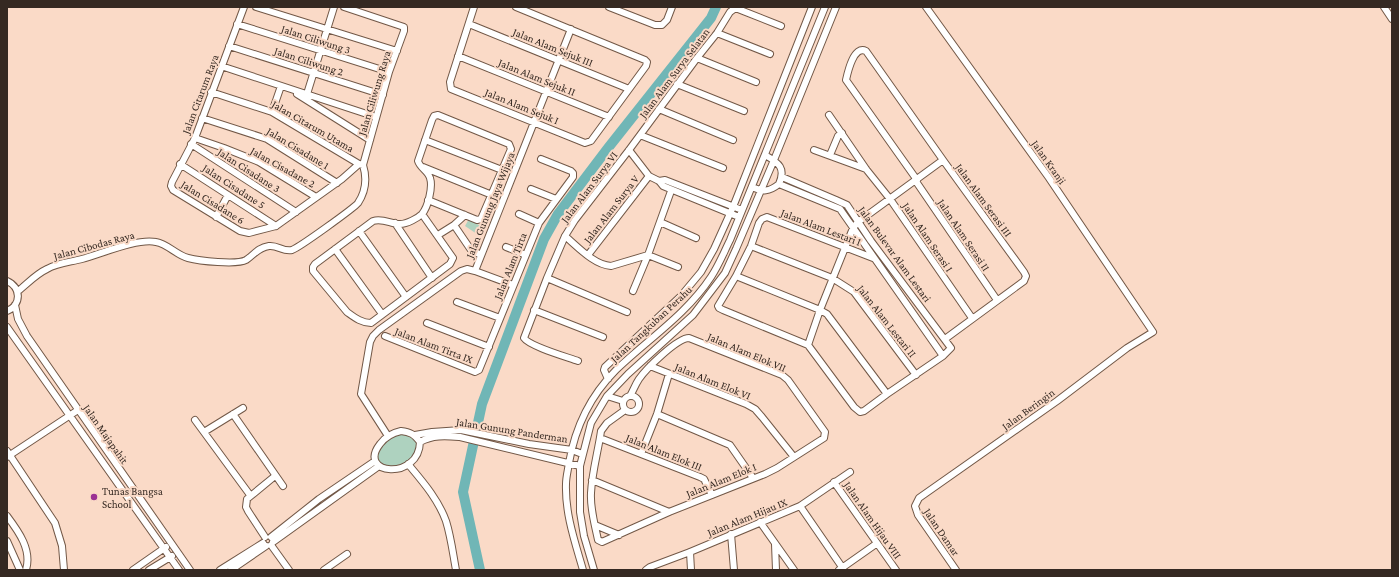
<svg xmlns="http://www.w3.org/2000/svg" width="1399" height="577" font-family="'Crimson Pro',serif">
<rect width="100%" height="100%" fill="#fadac7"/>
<!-- green -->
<path fill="#aed2bf" d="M469,219L482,227L477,234L465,226Z
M407,432L419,442C415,462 410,463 391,469L377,463C380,438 384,437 407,432Z"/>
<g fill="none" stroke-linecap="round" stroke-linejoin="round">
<!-- river -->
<path stroke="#70b6b6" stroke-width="10" d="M480,570L463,492L482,404L544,239L558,214L608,148L711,18L716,7"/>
<defs>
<path id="minor" d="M244,7L195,138L172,182L171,186L173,190L240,231L249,233L276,226L342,179L359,164L363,165
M256,7L397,51
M344,7L404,27V31L389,72L363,165
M474,7L450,82L451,89L585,143L591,141L646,66L647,62L645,60L516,7
M609,7L655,25H662L667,20L672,7
M926,7L1049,178L1153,332L1127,348L1057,401L919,498L915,506L918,515L956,570
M1384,7L1392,19
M237,24L389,72
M469,24L629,89
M717,33L770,54
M229,46L383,95
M458,56L609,117
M697,58L756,82
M221,66L376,117
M677,84L744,111
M211,92L272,112L359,164
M297,94L370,140
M307,94L334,7
M659,109L733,140
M272,112L281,86
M829,115L866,169L890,199L972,318
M202,118L267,139L337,183
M640,135L723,168
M195,138L224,148L259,162L316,197
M425,140L502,170
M191,144L296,212
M629,150L649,176L659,181L663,186L739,217
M814,150L866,169
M830,155L838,136L842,133
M180,164L276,226
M423,167L492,195
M782,177L836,200L847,205L871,241L951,348L943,356L887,394L864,411L860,412L854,407L808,345L723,310L719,308L718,306L736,276L751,246L759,223L762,219L767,217L873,258
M915,180L997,300
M917,180L846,80C848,71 854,45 866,51L943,160L1024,272L1026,276L1024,281L945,339
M659,181L665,180L742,210
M779,184L840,209L943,356
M752,187C763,192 769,192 779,184C786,168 779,163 765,155
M531,189L556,199
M422,214L453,258L450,264L371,323C361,323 354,317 347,312L313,271V267L315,264L373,221C383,218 391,224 400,224C407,224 418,218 422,214C428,207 433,187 430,178C428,171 420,168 418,161L432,120L434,116L438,115L509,144L511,149L481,219L477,220L428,200
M519,214L539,223
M216,217L228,195
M660,222L696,238
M395,223L432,278
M454,225L471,250L481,255
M359,231L406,297
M438,235L454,225L465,215
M565,236C578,247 594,265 611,266L648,255L678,267
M751,246L832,278L854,292L916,375
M506,247L526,255
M335,249L382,314
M588,255L649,176
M475,271L513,285
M736,276L820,310L827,314L887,394
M547,278L627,312
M7,281C21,287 22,305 7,311
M18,291C27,284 36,274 47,269C57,263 71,262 82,259C101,254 137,238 156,242C168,244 176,255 188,258C199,261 237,265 246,260C254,255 257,248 269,246C278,245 283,252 292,250C300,247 354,208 358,203C366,191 367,178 363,165
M633,291L648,255L671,191
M457,302L500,318
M15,305L18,319L27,336L190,570
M534,310L603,337
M427,323L489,347
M7,327L179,570
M385,336L475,372L479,370L539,223L573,177V173L571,171L541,159
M808,345L820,310L853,228L858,222L943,160
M578,361C567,357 529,346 524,338L547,278L565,236L575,220L629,150L697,58L717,33L730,12L734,9H738L781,26
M650,366L746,404L755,409L762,417L794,457
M608,379L604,370L605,367L681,296L701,272L714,249L733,207L812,7
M607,396L623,401
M623 404a8 8 0 1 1 16 0a8 8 0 1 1-16 0Z
M625,410L607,423L601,431C598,452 592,472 591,493C590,509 595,525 598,540L602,542L669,512L765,474L777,468L824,438L825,432L788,380L782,375L689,338C677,338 646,369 639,379C635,385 633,391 630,396
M233,414L283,486
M657,414L730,445L753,478
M195,420L250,495
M401,431C410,432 414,434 420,442C419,481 356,475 380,444C385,437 392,433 401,431Z
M204,432L243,408
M415,435L432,432L461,430L529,444L572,450L582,454
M388,436L361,394L370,342L373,336L379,330L461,271L467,269L475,271L571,29
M600,438L700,477L704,479L712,495
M420,442C433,435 445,436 460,437L580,466
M7,451L55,523L62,546L64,570
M641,454L657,414L669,374
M7,457L78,410
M408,464C423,482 438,499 446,521C451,537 453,554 456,570
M592,480L669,512
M834,482L896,570
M800,506L842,567
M7,516C19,532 32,550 26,570
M760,522L794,570
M595,525L619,535
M731,534L734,570
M265,537L248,511L246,507L247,499L275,476
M271,537L319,499L375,461
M7,541L20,570
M273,542L379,466
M775,544L776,570
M271,545L289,570
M690,552L691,570
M133,570L166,547
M149,570L172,556
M220,570L263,543
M231,570L266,546
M324,570L347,554
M583,570C575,542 565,514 566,484C566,477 568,470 569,463C575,428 590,396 616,370C647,340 686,315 711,277C719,265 724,252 730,240L825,7
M594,570L584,536L580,512V466L591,423L607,396L628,374L693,315L725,273L736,249L774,160L836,7
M646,570L650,567L690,552L800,506L850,472
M839,570L876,544"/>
</defs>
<!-- minor casing -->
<use href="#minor" stroke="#725847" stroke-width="8"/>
<!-- minor -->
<use href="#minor" stroke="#fff" stroke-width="6"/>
</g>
<!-- markers -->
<circle fill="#9b3193" stroke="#fadac7" stroke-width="1.5" cx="94" cy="497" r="4"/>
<g text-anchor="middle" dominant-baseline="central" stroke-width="4" stroke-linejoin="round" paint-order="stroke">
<!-- street labels -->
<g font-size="11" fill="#352922" stroke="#fadac7">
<text transform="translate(316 39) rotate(18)">Jalan Ciliwung 3</text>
<text transform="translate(553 47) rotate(22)">Jalan Alam Sejuk III</text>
<text transform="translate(309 61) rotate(18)">Jalan Ciliwung 2</text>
<text transform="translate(674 73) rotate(-53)">Jalan Alam Surya Selatan</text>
<text transform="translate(537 77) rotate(22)">Jalan Alam Sejuk II</text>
<text transform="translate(374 93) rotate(-73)">Jalan Ciliwung Raya</text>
<text transform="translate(200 94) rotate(-69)">Jalan Citarum Raya</text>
<text transform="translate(522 106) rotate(22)">Jalan Alam Sejuk I</text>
<text transform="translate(313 126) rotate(30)">Jalan Citarum Utama</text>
<text transform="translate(298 148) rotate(31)">Jalan Cisadane 1</text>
<text transform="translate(1049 162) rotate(55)">Jalan Kranji</text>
<text transform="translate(283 167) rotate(29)">Jalan Cisadane 2</text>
<text transform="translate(249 170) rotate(33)">Jalan Cisadane 3</text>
<text transform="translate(234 186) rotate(33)">Jalan Cisadane 5</text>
<text transform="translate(589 187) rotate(-53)">Jalan Alam Surya VI</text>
<text transform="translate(984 200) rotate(54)">Jalan Alam Serasi III</text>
<text transform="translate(213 202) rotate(32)">Jalan Cisadane 6</text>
<text transform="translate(490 205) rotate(-68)">Jalan Gunung Jaya Wijaya</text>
<text transform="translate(611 209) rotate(-52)">Jalan Alam Surya V</text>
<text transform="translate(821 227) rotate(21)">Jalan Alam Lestari I</text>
<text transform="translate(964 235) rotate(56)">Jalan Alam Serasi II</text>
<text transform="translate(928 237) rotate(56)">Jalan Alam Serasi I</text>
<text transform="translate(94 245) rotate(-15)">Jalan Cibodas Raya</text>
<text transform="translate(895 254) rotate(54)">Jalan Bulevar Alam Lestari</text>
<text transform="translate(510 266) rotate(-68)">Jalan Alam Tirta</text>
<text transform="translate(887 321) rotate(52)">Jalan Alam Lestari II</text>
<text transform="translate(651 324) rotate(-43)">Jalan Tangkuban Perahu</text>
<text transform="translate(434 345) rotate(21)">Jalan Alam Tirta IX</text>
<text transform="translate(747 352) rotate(23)">Jalan Alam Elok VII</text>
<text transform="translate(713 381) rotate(22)">Jalan Alam Elok VI</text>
<text transform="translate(1028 409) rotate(-36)">Jalan Beringin</text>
<text transform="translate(512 430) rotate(9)">Jalan Gunung Panderman</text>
<text transform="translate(106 434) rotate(55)">Jalan Majapahit</text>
<text transform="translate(664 452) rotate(22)">Jalan Alam Elok III</text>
<text transform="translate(721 480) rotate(-22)">Jalan Alam Elok I</text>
<text transform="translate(747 517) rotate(-22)">Jalan Alam Hijau IX</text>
<text transform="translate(873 520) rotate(55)">Jalan Alam Hijau VIII</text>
<text transform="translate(942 532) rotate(56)">Jalan Damar</text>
</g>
<!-- poi labels -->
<g font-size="11" fill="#352922" stroke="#fadac7" text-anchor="start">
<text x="102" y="491">Tunas Bangsa<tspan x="102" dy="13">School</tspan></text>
</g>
</g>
<!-- border -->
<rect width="1399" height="577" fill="none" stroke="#352922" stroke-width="16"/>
</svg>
